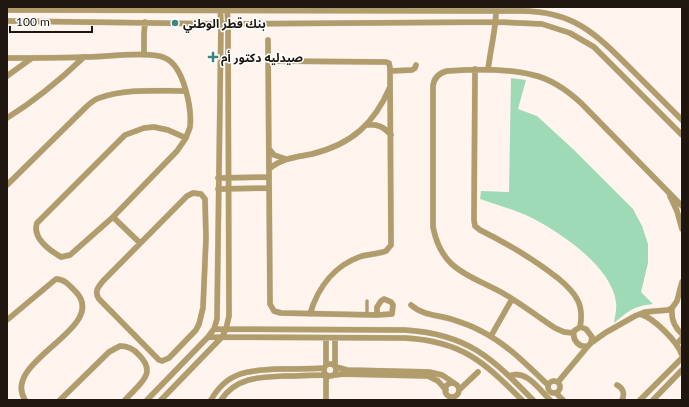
<svg xmlns="http://www.w3.org/2000/svg" width="689" height="407" font-family="Lato,'Noto Sans Arabic',sans-serif">
<rect width="100%" height="100%" fill="#fff5ee"/>
<!-- green -->
<path fill="#9fdab6" d="M511,78L526,80L518,109L537,116L573,149L633,209L642,226L648,244V263L641,292L653,304C633,306 629,311 614,323C615,316 617,308 616,302C611,266 561,233 532,218C516,210 497,205 480,199L481,191L509,192Z"/>
<g fill="none" stroke-linecap="round" stroke-linejoin="round">
<defs>
<path id="service" d="M367,301V315"/>
<path id="minor" d="M7,10L521,11C573,11 595,33 630,68C647,85 665,103 682,120
M7,21L228,24L496,22L542,24L570,33L594,47L682,135
M268,40L270,304L274,311L281,313L377,315L392,314L393,305L391,302L384,299L381,301L377,307V315
M144,55V34L145,22
M7,58C33,58 60,58 86,57C105,57 150,51 165,58C184,66 192,109 190,127C189,131 187,134 186,138
M268,61L386,62L389,63L390,68L391,245L386,251C379,254 370,254 362,256C335,265 318,287 310,314
M475,69L474,220L475,226L480,230C508,244 534,259 559,279C566,285 573,291 577,299C582,308 582,317 580,327
M488,70C490,51 496,29 496,11
M390,71L412,70L415,68L416,65
M7,76L32,58
M7,118C36,100 60,80 84,57
M368,125C378,124 384,127 391,135
M154,127L168,130L186,138L177,151L113,217L70,255L61,257C49,250 32,238 37,223L125,135L144,128Z
M269,149L274,155L286,159
M269,169C282,158 296,157 312,154C352,144 374,124 390,87
M218,178L269,177
M7,185L84,109C88,105 93,100 99,98C126,88 158,91 186,91
M218,189L268,188
M193,193L201,194L205,199L206,238L203,308L199,324L196,330L169,358L162,361L159,360L99,299C94,292 98,287 103,281L187,196Z
M670,196L677,211L682,229
M113,217L140,243
M411,305C422,315 437,315 451,319C460,322 470,325 479,330C506,343 527,365 548,385
M672,308C671,318 674,327 682,334
M640,314C654,318 677,341 682,355
M7,320L56,279C65,279 70,286 76,292C110,328 0,361 25,400
M580,327L586,329L592,337L591,343L588,346C579,348 572,340 574,331Z
M214,329L405,330C468,334 492,358 533,400
M573,333L564,332L555,328C538,317 523,305 506,295C472,275 442,273 433,227V86C434,77 439,73 447,71C475,69 506,68 533,75C551,79 568,91 581,103L682,206
M491,336L512,299
M208,337L405,338C462,341 484,362 522,400
M591,343L605,333L635,316L645,312L668,310L672,308L677,301L682,282
M677,344L682,338
M324 370a6 6 0 1 1 12 0a6 6 0 1 1-12 0Z
M326,365V338
M335,366V338
M336,367L347,370L429,372L442,375L454,383
M335,375L343,374L428,376L438,381L446,390
M509,376C526,369 539,389 550,400
M548 387a6 6 0 1 1 12 0a6 6 0 1 1-12 0Z
M558,382L588,346
M445 390a7 7 0 1 1 14 0a7 7 0 1 1-14 0Z
M617,385C623,388 625,394 622,400
M459,390L478,372
M556,393L563,400
M60,400L109,352L120,346C128,346 134,349 139,355C158,374 139,384 125,400
M147,400L208,337L214,329L217,319L221,23L220,7
M161,400L222,337L226,329L229,316L228,24L227,7
M211,400C227,371 250,370 280,369C295,369 310,369 324,368
M221,400C236,377 261,377 285,376C299,376 312,375 326,375
M326,400V379L328,376
M640,400L682,358
M653,400L682,370"/>
</defs>
<!-- service casing -->
<use href="#service" stroke="#dbd1ca" stroke-width="4"/>
<!-- minor casing -->
<use href="#minor" stroke="#dbd1ca" stroke-width="6"/>
<!-- service -->
<use href="#service" stroke="#b19c6c" stroke-width="3"/>
<!-- minor -->
<use href="#minor" stroke="#b19c6c" stroke-width="5.5"/>
</g>
<!-- markers -->
<g fill="#3d8582" stroke="#fff" stroke-width="1.5">
<circle cx="175" cy="23" r="4"/>
<path d="M211 51h4v4h4v4h-4v4h-4v-4h-4v-4h4z"/>
</g>
<g text-anchor="middle" dominant-baseline="central" stroke-width="3" stroke-linejoin="round" paint-order="stroke">
<!-- poi labels -->
<g font-size="12" font-weight="bold" fill="#1e160f" stroke="#fff" text-anchor="start">
<text x="183" y="23">بنك قطر الوطني</text>
<text x="221" y="57">صيدليه دكتور أم</text>
</g>
</g>
<!-- border -->
<rect width="689" height="407" fill="none" stroke="#1e160f" stroke-width="16"/>
<!-- scale -->
<path d="M10 26v6h82v-6" fill="none" stroke="#1e160f" stroke-width="2"/>
<text x="16" y="26" font-size="12" fill="#1e160f" stroke="#ffffff" stroke-width="3" paint-order="stroke">100 m</text>
</svg>
